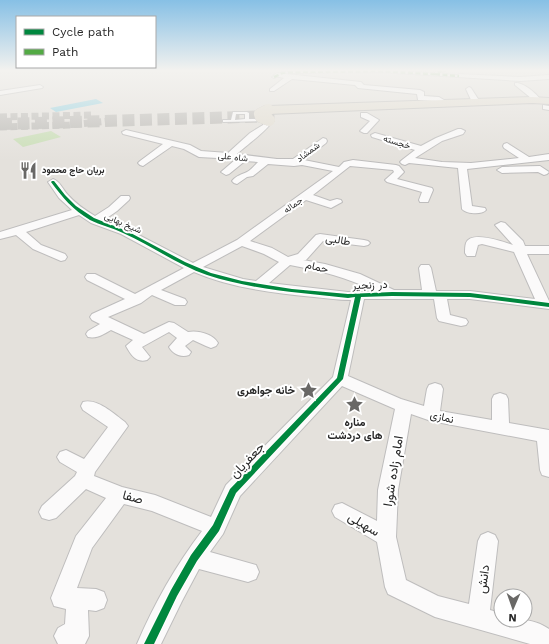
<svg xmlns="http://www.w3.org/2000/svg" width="549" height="644" font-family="'Work Sans',Vazirmatn,sans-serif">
<rect width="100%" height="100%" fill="#e4e1dc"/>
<!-- green -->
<path fill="#cadeb7" d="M51,131L61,137L23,147L13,139Z"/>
<!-- water -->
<path fill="#95d2e1" d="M96,99L103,103L56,112L50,108Z"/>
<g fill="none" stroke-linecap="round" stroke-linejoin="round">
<!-- minor-tunnel -->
<path stroke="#bebcb8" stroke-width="7" stroke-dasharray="7 3.5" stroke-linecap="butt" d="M0,117L91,115
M0,127L69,125L109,121"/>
<!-- primary-tunnel -->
<path stroke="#bebcb8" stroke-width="12" stroke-dasharray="12 5.5" stroke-linecap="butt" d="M0,124L277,116"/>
<defs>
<path id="service" d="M233,112H247L249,113V119H265L267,120L265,121L223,122V120H231ZM236,114H245V119L235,120Z"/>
<path id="pedestrian" d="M329,70H389L433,73L439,70H446L440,73L461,76L459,77L379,72L291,73L283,74L274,78L272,77L282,72Z"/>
<path id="minor" d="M277,73L361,82L364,85L420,90L424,92V96L439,97L449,103L445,105L435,101L418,100L417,94L358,88L355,85L292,79L274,91H270V89L284,78L275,76L274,75Z
M459,74L520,77L549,75V79L520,81L457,77L456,76Z
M515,83C523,82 536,93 541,100L540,102H534L531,98L515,85Z
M40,85L43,87L42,88L0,95V91Z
M469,87L471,88L480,102L479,104H473L472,102L466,89Z
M543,105L549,106V110L543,109Z
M361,113H367L379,120L367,133H364L360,131L370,121L361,117Z
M266,118H269L273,120C268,130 247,145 237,154L277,159H293L323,138L326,139L327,141L326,143L304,160L339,167L344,162L353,160L396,165L399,166L404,172L397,179L432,188L433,190L428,202H420L419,200L422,192L387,182L385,180L394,172L393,170L350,166L313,195L330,201L337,199L341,200L342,202L331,208L306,200L250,241L272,248L288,257L298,254L316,235L320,234L364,240L368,241L370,243L368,245L364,246L323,241L306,260H303L325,264L360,274L394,290H422L419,268L421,265H429L431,268L436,291H470L535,299L514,252L482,244L478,245L475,256H467L465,253C465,250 465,246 466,243C471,230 504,242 513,245L495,225L501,222L505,223L523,241L525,246H549V254H527L549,301V309L470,299H447L450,315L466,319L468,322L466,325L461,326L439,321L437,318L434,299H364L348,376L401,399L424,406L427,389L429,385L435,383L441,385L443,389L440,411L492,420V399L494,395L500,393L506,395L508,399L509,423L549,430V477L542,475L540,470L537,441L431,421L411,414L398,490L396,537L406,580L438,596L469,604L478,541L481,535L488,532L495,535L498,541L490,610L501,613V620C521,620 532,618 549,629V644H530L435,617L388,594L385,587L377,542L335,517L332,511L335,505L342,503L377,521L378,490L395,409L342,386L240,496L223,534L210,552L256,565L259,572L256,579L248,582L199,569L182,601L161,644H137C154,604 176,565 202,531L152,511L124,504L92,548L77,588L96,589L104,592L107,600L104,608L96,611L88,610L89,636L85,644H58L54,636L58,628L65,624L66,609L54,606L51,598L76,536L106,498L86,489L56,518L49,520L42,518L39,512L42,506L75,476L77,472L60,462L57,457L60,452L66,450L84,459L108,427L83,410L81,406L83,402C97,398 114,414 125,422L128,426L95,472L94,476L122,487L155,495L211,517L226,485L333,377L351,300C339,300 326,298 314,297C274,293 231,288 194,272L161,290L185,299L187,302L185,305H175L152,295L141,303L108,317L144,334L169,322L174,323L188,332C198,330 213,334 218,343L216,346L211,348L206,346L193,340L185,346L191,352L189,355C181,358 173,354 169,347L177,338L169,332L142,347L150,357L147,360C136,363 131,355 126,346L133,340L111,330C104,334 97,339 88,337L86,334L88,331L100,324L92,320L90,317L92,314L125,299L87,280L85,277L87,274H95L135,294L184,268L121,234L91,223L79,215L26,232L41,245L65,254L67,257L65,260L61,261L33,249L16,235L0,239V232L72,210L59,198L48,182L53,179C60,181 63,190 68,195C76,204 85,210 95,216L109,207L121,196H129L130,198L129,200L117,211L104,220L129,230L193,263L237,240L333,171L302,165L294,166L268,164L253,176L247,177L237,184L234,183L232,181C237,175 241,175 247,172C251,170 255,165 258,162L245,161L229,174L226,175L221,172L236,159L199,157L184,149L172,146L143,166L140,165L138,163L140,161L163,144L123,134L122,132L126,130L190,145L201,151L228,153L250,133L263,125ZM242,246L264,254L279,262L256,281L243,279L203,267ZM290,265C321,271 346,277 375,291L348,292L269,283Z
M458,129H461L465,131L463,134L442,141L415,158L442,162L471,163L519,158L504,148L503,146L504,144L507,143L529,157L549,154V160L467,169L472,206L485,208L486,210C482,215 466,214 462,209L458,168L409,163L405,165L402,164L400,162L402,160L415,150L372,137L371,135L375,133L421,146L436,138Z
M540,166L549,172L547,174L544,175L538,172L502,173L497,170L502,167Z"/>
<path id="primary" d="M532,97L549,98V104L532,103L268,114L264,113L262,110L264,107L268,106Z"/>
</defs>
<!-- service casing -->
<use href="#service" stroke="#bebdbd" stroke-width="2"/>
<!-- pedestrian casing -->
<use href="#pedestrian" stroke="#bebdbd" stroke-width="2"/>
<!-- minor casing -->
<use href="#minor" stroke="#bebdbd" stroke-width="2"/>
<!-- primary casing -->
<use href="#primary" stroke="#bebdbb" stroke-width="2"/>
<!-- service -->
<use href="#service" fill="#fbfafa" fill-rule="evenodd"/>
<!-- pedestrian -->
<use href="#pedestrian" fill="#fbfafa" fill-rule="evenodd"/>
<!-- minor -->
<use href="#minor" fill="#fbfafa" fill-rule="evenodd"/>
<!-- primary -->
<use href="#primary" fill="#e3ded3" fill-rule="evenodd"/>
<defs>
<path id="primary-bridge" d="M268,110L260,114L261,117L269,120"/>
</defs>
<!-- primary-bridge casing -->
<use href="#primary-bridge" stroke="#bebdbb" stroke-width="12" stroke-linecap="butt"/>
<!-- primary-bridge -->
<use href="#primary-bridge" stroke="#e3ded3" stroke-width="12"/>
<!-- quiet -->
<path stroke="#53aa44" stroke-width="2.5" stroke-dasharray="5 2.5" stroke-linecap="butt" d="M435,74L459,76
M274,77L282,73L291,72L379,71L434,74L444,70"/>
<defs>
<path id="cycleway" d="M52,181H54L65,195L76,206L94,218L127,231L185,262L211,273L242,281L292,289L348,294L392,292L470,293L549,303V307L470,297L392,296L361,297L343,379L236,493L219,531L197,561L177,596L154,644H144L171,590L191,555L213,525L230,489L337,378L355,297L348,298C301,293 253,290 207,275C178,265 152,246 123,233C113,228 100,225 90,220C73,210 62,197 51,182Z"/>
</defs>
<!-- cycleway casing -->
<use href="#cycleway" stroke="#fff" stroke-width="2"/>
<!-- cycleway -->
<use href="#cycleway" fill="#00873e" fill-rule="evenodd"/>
</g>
<!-- sky -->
<linearGradient id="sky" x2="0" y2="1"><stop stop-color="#87c0e5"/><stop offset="0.44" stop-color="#f3f2ef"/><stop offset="1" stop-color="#f3f2ef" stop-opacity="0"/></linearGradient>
<rect width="549" height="160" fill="url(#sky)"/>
<!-- icons -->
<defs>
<symbol id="restaurant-bare" viewBox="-9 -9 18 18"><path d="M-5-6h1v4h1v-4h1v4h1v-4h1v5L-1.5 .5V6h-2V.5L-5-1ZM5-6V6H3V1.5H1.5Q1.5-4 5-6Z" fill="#696866" stroke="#fff" stroke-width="2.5" paint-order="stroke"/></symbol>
<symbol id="sight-bare" viewBox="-9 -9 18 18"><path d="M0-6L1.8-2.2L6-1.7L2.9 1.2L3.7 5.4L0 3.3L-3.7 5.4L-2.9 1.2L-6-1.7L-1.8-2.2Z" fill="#696866" stroke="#fff" stroke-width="2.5" paint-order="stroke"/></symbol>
</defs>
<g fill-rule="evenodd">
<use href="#restaurant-bare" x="16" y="158" width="25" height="25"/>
<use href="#sight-bare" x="296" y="378" width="25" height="25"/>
<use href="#sight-bare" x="342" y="392" width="25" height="25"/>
</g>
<g text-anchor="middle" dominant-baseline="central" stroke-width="4" stroke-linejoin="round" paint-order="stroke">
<!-- far-street labels -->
<g font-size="9" fill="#272727" stroke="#fff">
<text transform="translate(397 142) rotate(17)">خجسته</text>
<text transform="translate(308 152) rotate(-37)">شمشاد</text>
<text transform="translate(233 157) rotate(6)">شاه علی</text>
<text transform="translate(293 205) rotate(-35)">جماله</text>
<text transform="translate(123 223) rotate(23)">شیخ بهایی</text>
</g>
<!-- far-poi labels -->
<g font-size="9" font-weight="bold" fill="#272727" stroke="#fff" text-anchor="start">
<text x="42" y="170">بریان حاج محمود</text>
</g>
<!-- street labels -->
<g font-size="11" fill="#272727" stroke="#fff">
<text transform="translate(338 240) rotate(9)">طالبی</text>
<text transform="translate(317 267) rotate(13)">حمام</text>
<text transform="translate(370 285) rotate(-2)">در زنجیر</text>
<text transform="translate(442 417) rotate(13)">نمازی</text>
</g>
<!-- poi labels -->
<g font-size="11" font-weight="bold" fill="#272727" stroke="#fff" text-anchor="end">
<text x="295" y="390">خانه جواهری</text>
<text x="355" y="422" text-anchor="middle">مناره<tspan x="355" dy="13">های دردشت</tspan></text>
</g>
<!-- near-street labels -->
<g font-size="13" fill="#272727" stroke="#fff">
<text transform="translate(247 460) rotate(-47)">جعفریان</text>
<text transform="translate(393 471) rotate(-81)">امام زاده شورا</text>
<text transform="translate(133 497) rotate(15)">صفا</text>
<text transform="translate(364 524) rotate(31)">سهیلی</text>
<text transform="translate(483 579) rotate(-82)">دانش</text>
</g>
</g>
<!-- legend -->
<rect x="16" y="16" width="140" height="52" fill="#ffffff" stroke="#a9a9a9"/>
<rect x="24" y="29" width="20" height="6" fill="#00873e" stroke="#a9a9a9"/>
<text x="52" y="36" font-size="12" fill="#272727">Cycle path</text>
<rect x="24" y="49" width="20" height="6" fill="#53aa44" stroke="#a9a9a9"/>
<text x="52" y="56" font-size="12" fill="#272727">Path</text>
<!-- north arrow -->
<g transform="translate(513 608) rotate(182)"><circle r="19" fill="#ffffff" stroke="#a9a9a9"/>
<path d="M0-3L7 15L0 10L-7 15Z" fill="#696866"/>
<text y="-6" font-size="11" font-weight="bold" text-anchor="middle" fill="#272727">N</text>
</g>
</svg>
